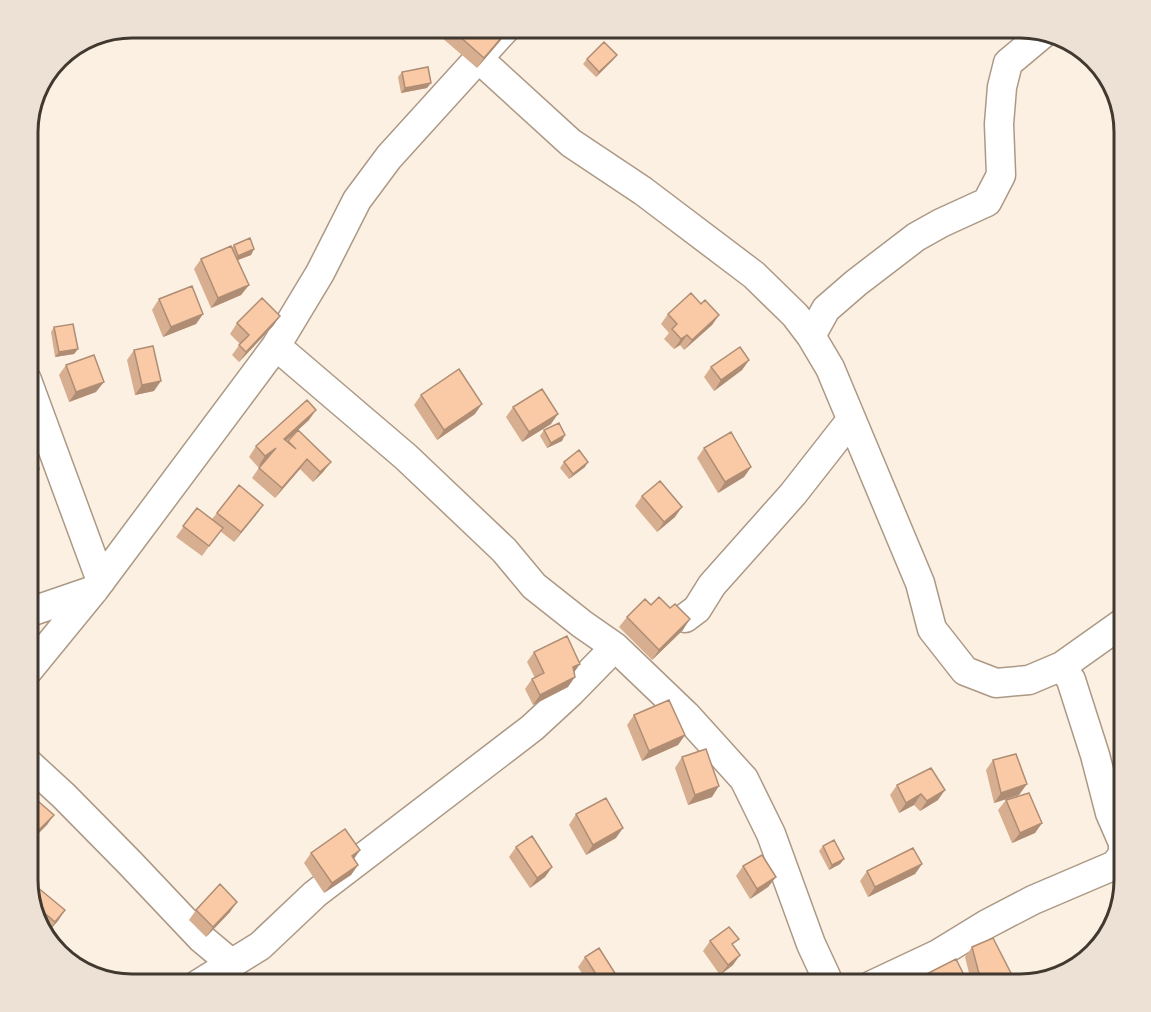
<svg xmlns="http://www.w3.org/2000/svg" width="1151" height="1012" font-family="Barlow,sans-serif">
<rect width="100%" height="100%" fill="#fcf0e3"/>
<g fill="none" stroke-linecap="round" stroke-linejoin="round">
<defs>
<path id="minor" d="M479,59L571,143L643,191L754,275L795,315L811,336L830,368L920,583L932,629L965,671L996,683L1029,680L1062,666L1124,622
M811,336L826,309L856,283L916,237L941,223L987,202L1001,175L999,124L1002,87L1008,63L1045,32
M276,346L406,457L504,550L534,586L582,624L615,647L686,715L744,779L771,834L811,944L830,985
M27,380L101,581
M27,613L94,590
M685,618L697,609L712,585L793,494L851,420
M27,672L94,590L276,346L320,273L357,200L389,157L507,27
M27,762L64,796L130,863L201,938L232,964
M197,985L260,946L315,894L532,728L571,692L615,647
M872,985L938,954L987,924L1033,900L1115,865L1123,854V843L1110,813L1095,755L1071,680L1062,666"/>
</defs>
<!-- minor casing -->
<use href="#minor" stroke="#ac9985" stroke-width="31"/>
<!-- minor -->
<use href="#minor" stroke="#fff" stroke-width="28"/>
</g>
<!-- wall -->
<path fill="#d7ae8f" d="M448,27L501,40L477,68L441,37Z
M617,55L613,60L596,77L583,64L587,59Z
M402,72L427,88L401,93L398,77Z
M234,245L254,249L251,255L238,260L249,285L241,295L211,308L194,269L201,259L232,247Z
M159,299L203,314L196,324L163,337L152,310Z
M701,304L719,315L712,325L684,350L680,345L674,349L664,339L669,333L661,324L668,314Z
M280,316L273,326L239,362L232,355L240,344L230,334L237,323Z
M54,327L78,349L74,354L55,357L51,332Z
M134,350L154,391L135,395L127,360Z
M749,360L742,370L714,391L704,377L711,367Z
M66,365L96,392L69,402L59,375Z
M421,395L475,414L437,440L414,405Z
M513,407L551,424L522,442L506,417Z
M309,420L286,441L287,442L298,430L331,462L323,472L313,482L300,469L275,498L252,478L263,462L258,467L249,457L256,446Z
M544,430L562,441L547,448L540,436Z
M704,448L751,467L744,477L718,493L697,458Z
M564,462L585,467L569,479L560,468Z
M642,496L675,517L657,532L635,506Z
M263,505L234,542L220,531L202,556L176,537L197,508L212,519L217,513Z
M651,605L683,630L652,660L619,627L627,617Z
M534,652L574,673L568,687L533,705L525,689L532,679L535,678L527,662Z
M634,715L685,735L678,745L642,761L627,725Z
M682,757L712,797L688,805L675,768Z
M993,760L1019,795L994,803L986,770Z
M897,785L938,800L920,811L914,805L899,813L890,795Z
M1006,800L1042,823L1035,833L1012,843L998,810Z
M576,814L616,838L586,855L569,825Z
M823,846L844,859L840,864L829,870L819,851Z
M516,847L552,867L545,877L530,888L509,857Z
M360,850L354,859L358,865L351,875L324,893L304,863L311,853Z
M922,864L915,874L868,897L860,881L867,871Z
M743,866L776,877L768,887L750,899L736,876Z
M31,895L65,910L48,932L47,931Z
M196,910L230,912L206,937L189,920Z
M710,941L733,946V965L720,975L703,951Z
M972,947L1017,985H972L965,957Z
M585,957L613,985H589L578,967Z"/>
<!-- shaded-wall -->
<path fill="#af8d74" d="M508,30L501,40L477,68L484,58Z
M617,55L613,60L596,77L599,72Z
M431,83L427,88L401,93L405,88Z
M254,249L251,255L235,261L238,256Z
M249,285L241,295L211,308L218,298Z
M203,314L196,324L163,337L171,327Z
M719,315L712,325L684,350L692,340Z
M280,316L273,326L239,362L246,352Z
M687,335L680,345L674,349L681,339Z
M78,349L74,354L55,357L59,352Z
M749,360L742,370L714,391L721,380Z
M161,381L154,391L135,395L142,385Z
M104,382L96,392L69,402L76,392Z
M482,404L475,414L437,440L444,430Z
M316,410L309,420L277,449L284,439Z
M558,414L551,424L522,442L529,432Z
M565,435L562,441L547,448L551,443Z
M276,448L269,458L258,467L265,456Z
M307,459L300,469L275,498L282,488Z
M331,462L323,472L313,482L320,472Z
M588,462L585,467L569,479L573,474Z
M751,467L744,477L718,493L725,482Z
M39,469L32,480L27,481V473Z
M263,505L256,515L234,542L241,532Z
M682,507L675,517L657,532L664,522Z
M690,619L683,630L652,660L659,650Z
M580,664L573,674V667Z
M575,677L568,687L533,705L540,695Z
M685,735L678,745L642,761L649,751Z
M1027,784L1019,795L994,803L1001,793Z
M719,786L712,797L688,805L695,795Z
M945,790L938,800L920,811L927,801Z
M921,794L914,805L899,813L906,803Z
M54,815L47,825L27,845V842Z
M1042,823L1035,833L1012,843L1020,833Z
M623,828L616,838L586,855L593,845Z
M360,850L353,860L352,856Z
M844,859L840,864L829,870L832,865Z
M922,864L915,874L868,897L875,887Z
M358,865L351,875L324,893L332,883Z
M552,867L545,877L530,888L537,878Z
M776,877L768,887L750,899L757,889Z
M237,902L230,912L206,937L213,927Z
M65,910L58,921L48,932L55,922Z
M740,955L733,965L720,975L728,965Z
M618,978L613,985H606Z"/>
<!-- building -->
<path fill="#facaa6" stroke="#af8d74" stroke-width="1.5" d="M449,27H505L508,30L484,58Z
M604,42L617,55L599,72L587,59Z
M428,67L431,83L405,88L402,72Z
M250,238L254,249L238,256L234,245Z
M231,246L249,285L218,298L201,259Z
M192,286L203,314L171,327L159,299Z
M691,293L701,304L705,300L719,315L692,340L687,335L681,339L672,329L677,324L668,314Z
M262,298L280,316L246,352L239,345L249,335L237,323Z
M73,324L78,349L59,352L54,327Z
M153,346L161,381L142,385L134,350Z
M740,347L749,360L721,380L711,367Z
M94,355L104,382L76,392L66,365Z
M459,369L482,404L444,430L421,395Z
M542,389L558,414L529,432L513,407Z
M307,400L316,410L284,439L296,449L288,441L298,430L331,462L320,472L307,459L282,488L259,468L276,448L265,456L256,446Z
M559,423L565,435L551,443L544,430Z
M731,432L751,467L725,482L704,448Z
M27,437H30L39,469L27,473Z
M579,450L588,462L573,474L564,462Z
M660,481L682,507L664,522L642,496Z
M239,485L263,505L241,532L217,513Z
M197,508L223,528L209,546L183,526Z
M659,597L670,608L675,604L690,619L659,650L627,617L645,599L651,605Z
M567,636L580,664L573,667L575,677L540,695L532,679L544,673L534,652Z
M669,700L685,735L649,751L634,715Z
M706,749L719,786L695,795L682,757Z
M1016,754L1027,784L1001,793L993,760Z
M931,768L945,790L927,801L921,794L906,803L897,785Z
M1029,793L1042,823L1020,833L1006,800Z
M606,798L623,828L593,845L576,814Z
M39,802L54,815L27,842V814Z
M345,829L360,850L352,856L358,865L332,883L311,853Z
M532,836L552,867L537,878L516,847Z
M834,840L844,859L832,865L823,846Z
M913,848L922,864L875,887L867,871Z
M762,855L776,877L757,889L743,866Z
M27,873L34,879L27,887Z
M220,884L237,902L213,927L196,910Z
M37,887L65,910L55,922L35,905L31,895Z
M729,927L739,939L732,944L740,955L728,965L710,941Z
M993,938L1017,985H982L972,947Z
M599,948L618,978L606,985H603L585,957Z
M956,959L969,985H905Z"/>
<!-- crop -->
<path d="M0 0H1151V1012H0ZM132 38H1020A94 94 0 0 1 1114 132V880A94 94 0 0 1 1020 974H132A94 94 0 0 1 38 880V132A94 94 0 0 1 132 38Z" fill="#ede1d5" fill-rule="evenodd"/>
<path fill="none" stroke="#413930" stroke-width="3" d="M132 38H1020A94 94 0 0 1 1114 132V880A94 94 0 0 1 1020 974H132A94 94 0 0 1 38 880V132A94 94 0 0 1 132 38Z"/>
</svg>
